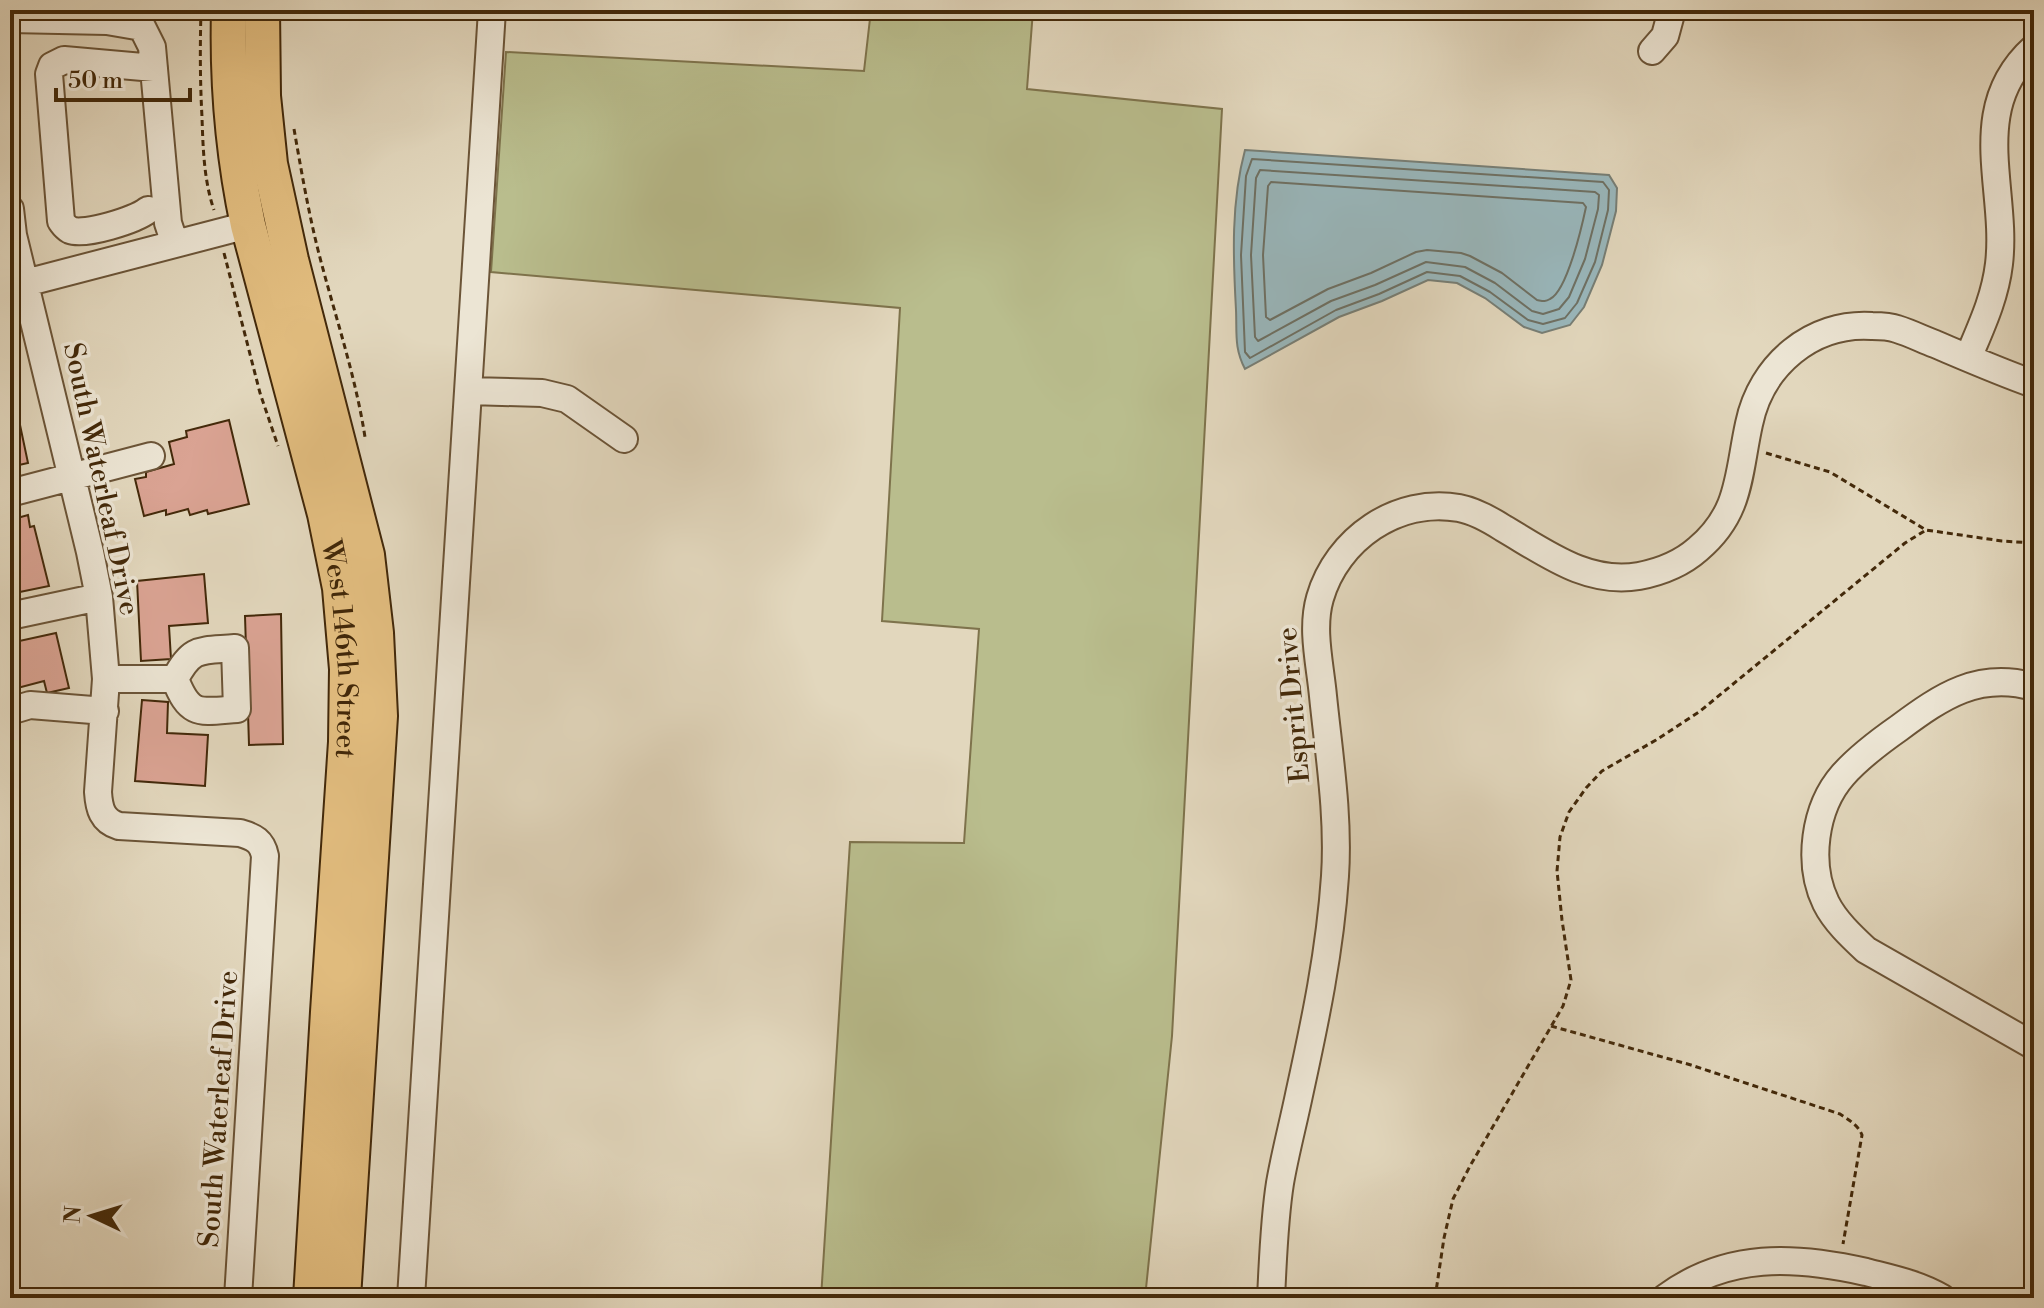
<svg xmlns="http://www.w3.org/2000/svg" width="2044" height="1308" font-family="'Libre Bodoni',serif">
<rect width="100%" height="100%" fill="#e2d7bd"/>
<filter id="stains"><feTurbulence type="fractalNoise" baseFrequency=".0025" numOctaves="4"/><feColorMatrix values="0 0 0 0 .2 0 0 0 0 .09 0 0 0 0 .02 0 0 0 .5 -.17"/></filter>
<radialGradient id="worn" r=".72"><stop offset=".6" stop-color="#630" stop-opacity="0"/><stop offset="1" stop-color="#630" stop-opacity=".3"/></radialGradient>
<!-- green -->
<path fill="#b9bd8d" stroke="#7e734c" stroke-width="2" d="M871,10H1033L1027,89L1222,109L1172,1036L1145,1298H821L850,842L964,843L979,629L882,621L900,308L491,272L506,52L864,71Z"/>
<!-- water -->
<path fill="#99b7bc" stroke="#777e75" stroke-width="2" d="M1245,150L1609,175L1617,188L1616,211L1602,265L1584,307L1570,325L1542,333L1524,327L1485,298L1457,283L1428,280L1382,301L1339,317L1245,369C1234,348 1237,333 1236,310C1233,256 1231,202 1245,150Z"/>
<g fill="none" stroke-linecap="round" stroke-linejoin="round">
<!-- shore -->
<path stroke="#6e7063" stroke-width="2" d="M1252,159L1603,182L1609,190L1608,210L1595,262L1577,303L1565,318L1543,324L1528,320L1490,292L1460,276L1427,272L1379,294L1336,310L1250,358L1245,352L1241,255L1246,176Z
M1260,170L1595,192L1599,195L1598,209L1585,259L1569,297L1559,309L1543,314L1532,311L1495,283L1465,267L1426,262L1375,285L1331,301L1258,341L1255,337L1251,255L1256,178Z
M1271,182L1583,203L1586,207C1582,226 1567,291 1550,299C1545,302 1543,301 1537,300L1502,273L1470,256L1461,253L1427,250L1416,252L1371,273L1328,289L1270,320L1266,317L1263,255L1268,186Z"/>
</g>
<!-- building -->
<path fill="#daa393" stroke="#43290a" stroke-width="2" d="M16,406L28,463L10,467V407Z
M229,420L249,504L208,514L207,510L190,515L188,509L166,515V510L144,516L135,479L146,477V472L174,464L169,442L187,437L186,431Z
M28,515L30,527L34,526L49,586L10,594V520Z
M204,574L208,623L169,626L171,659L141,661L137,581Z
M281,614L283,744L249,745L245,616Z
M56,633L69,688L47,693L44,681L10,690V643Z
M142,700L168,702L167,733L208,735L205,786L135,781Z"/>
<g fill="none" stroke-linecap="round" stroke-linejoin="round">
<defs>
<path id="minor" d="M10,19L107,21L108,10
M107,21L142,27L152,47L168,223L175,244
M1652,51L1665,36L1672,10
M10,209L13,235L90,552L99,597L106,679L98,792C99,808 102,821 119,826L240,833C254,837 262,841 265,856L238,1298
M148,210C135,220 85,236 70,230C65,227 64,225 61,221L49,74L52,66L64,60L154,68
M10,287L248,225
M1968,358C1981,327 1995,298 1999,264C2008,189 1966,109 2034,48
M469,391L542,393L567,399L624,439
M10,493L151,456
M10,616L99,597
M106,679H175C190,717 199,712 237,709L235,648C201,651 192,646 175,679
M2034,687C1979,671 1942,696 1899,728C1879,742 1859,757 1843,775C1814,808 1807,864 1826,903C1835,921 1851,936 1866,950L2034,1046
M10,711L30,705L105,711
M411,1298L492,10
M1271,1298C1273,1260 1274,1221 1280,1183C1285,1154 1293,1124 1299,1095C1315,1022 1330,951 1335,876C1339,816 1329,755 1323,696C1320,664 1311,629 1320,598C1337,539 1397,497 1459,508C1475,511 1489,519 1503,528C1546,553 1587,585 1639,576C1660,572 1681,564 1698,549C1741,513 1738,474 1749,424C1761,365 1812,322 1872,326C1881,326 1889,326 1897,329C1910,333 1922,339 1935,344C1968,358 2000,372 2034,384
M1665,1298C1727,1252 1795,1256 1866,1272C1893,1279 1918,1284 1942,1298"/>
<g id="major">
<path id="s1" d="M229,10C227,83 233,154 248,225L325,514L340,588L347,669L346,742L328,1012L311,1298"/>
<path d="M262,10L263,96L270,164L291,260L367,555L376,633L380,716L343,1298"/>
</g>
</defs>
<!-- minor casing -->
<use href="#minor" stroke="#6b5437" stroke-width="30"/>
<!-- major casing -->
<use href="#major" stroke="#43290a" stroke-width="38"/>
<!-- path -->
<path stroke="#43290a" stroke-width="3" stroke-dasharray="6 4" stroke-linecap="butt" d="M201,10C200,46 200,81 202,117C203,149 204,181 214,210
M294,129C301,169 308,210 318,250C334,313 355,373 365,437
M224,253L260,393L278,446
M1766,453L1830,472L1926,530L2002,541L2034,543
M1551,1026L1691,1065L1840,1114C1849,1120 1858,1125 1862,1135L1843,1244
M1435,1298L1444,1238L1453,1199L1470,1166L1563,1006L1571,980L1562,920L1557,871L1560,837L1569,812L1586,788L1602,771L1656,740L1699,712L1905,543L1926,530"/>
<!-- minor -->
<use href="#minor" stroke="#ece5d4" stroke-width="26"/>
<!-- major -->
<use href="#major" stroke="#e1bc7e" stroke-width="34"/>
</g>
<g text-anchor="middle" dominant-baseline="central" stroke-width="7" stroke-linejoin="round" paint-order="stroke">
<!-- street labels -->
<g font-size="28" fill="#43290a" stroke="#ece5d4">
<text transform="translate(101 479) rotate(78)">South Waterleaf Drive</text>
<text stroke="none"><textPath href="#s1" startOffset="652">West 146th Street</textPath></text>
<text transform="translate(1294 705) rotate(-95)">Esprit Drive</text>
<text transform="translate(219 1109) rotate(-86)">South Waterleaf Drive</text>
</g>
</g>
<!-- margin -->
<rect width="2044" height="1308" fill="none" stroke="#e2d7bd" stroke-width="40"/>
<rect x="12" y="12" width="2020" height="1284" fill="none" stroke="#43290a" stroke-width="4"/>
<rect x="20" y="20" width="2004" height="1268" fill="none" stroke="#43290a" stroke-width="2"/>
<!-- north arrow -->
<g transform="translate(92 1216) rotate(274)" stroke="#ece5d4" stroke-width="6" paint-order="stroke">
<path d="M0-6L14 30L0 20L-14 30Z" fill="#43290a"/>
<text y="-12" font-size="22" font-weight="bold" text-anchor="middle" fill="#43290a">N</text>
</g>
<!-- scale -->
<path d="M56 88v12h134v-12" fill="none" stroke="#43290a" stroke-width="4"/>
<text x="68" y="88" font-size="24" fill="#43290a" stroke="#ece5d4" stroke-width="6" paint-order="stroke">50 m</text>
<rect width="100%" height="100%" filter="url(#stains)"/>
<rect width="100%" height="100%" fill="url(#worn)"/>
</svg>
